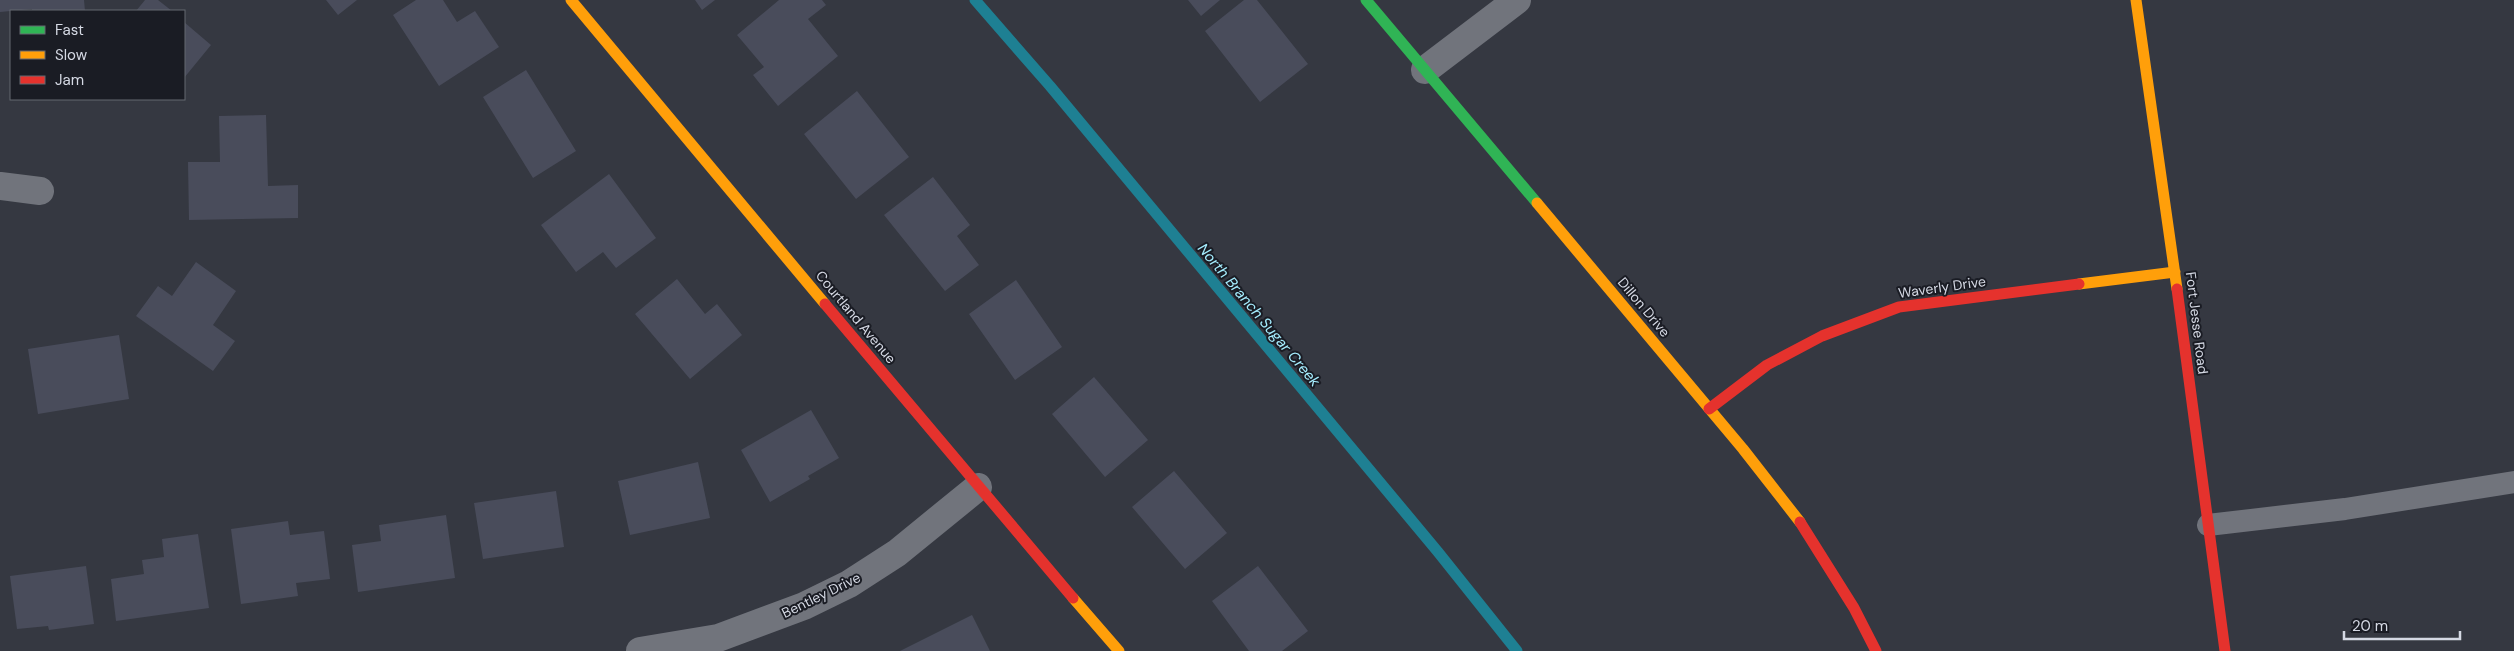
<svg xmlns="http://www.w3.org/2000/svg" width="2514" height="651" font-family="'DM Sans',sans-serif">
<rect width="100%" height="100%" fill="#353841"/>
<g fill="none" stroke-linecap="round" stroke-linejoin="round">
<!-- stream -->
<path stroke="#1e8093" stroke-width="11" d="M975,0L1050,86L1438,552L1517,651"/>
</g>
<!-- building -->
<path fill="#494c5b" d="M0,0H84L85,11H32V9L0,12Z
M145,0H158L172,11H136Z
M326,0H357L338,15Z
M416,0H443L457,22L475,11L499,47L439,86L393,15Z
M695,0H715L702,10Z
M779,0H822L826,5L808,19L838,56L778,106L753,75L764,67L737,35Z
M1188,0H1220L1201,16Z
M1244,0H1257L1308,64L1260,102L1205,31Z
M184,22L211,45L184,78Z
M526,70L576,151L533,178L483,97Z
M857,91L909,157L856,199L804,134Z
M266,115L268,186L298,185V218L189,220L188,162H220L219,116Z
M609,174L656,238L616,268L603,252L576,272L541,225Z
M933,177L970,225L957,236L979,265L945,291L884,215Z
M196,262L236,291L213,325L235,341L213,371L136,316L158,286L172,296Z
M677,279L705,314L717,304L742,335L690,379L635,314Z
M1016,280L1062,347L1015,380L969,314Z
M119,335L129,399L38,414L28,349Z
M1094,377L1148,440L1105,477L1052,414Z
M811,410L839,458L808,476L810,479L770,502L741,450Z
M698,462L710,518L630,535L618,481Z
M1174,471L1227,533L1185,569L1132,507Z
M556,491L564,547L483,559L474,503Z
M446,515L455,578L358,592L352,545L381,541L379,525Z
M288,521L290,535L324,531L330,579L296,583L298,596L241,604L231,529Z
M198,534L209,608L116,621L111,579L144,574L142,560L164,557L162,539Z
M86,566L94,624L49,630L48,626L17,629L10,576Z
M1258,566L1308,631L1282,651H1249L1212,601Z
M972,615L990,651H900Z"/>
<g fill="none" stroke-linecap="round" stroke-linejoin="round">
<!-- lane -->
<path stroke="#71747c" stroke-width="22" d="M2208,525L2345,509L2514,482"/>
<!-- street -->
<path stroke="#71747c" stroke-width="28" d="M1425,70L1517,0
M0,186L40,191
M640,651L718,638L804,606L849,584L897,553L978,487"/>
<!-- fast -->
<path stroke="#30b455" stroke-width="11" d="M1366,0L1537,203"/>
<!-- slow -->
<path stroke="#ff9f0a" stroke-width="11" d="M571,0L825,304
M2136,0L2177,289
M1537,203L1743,449L1800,522
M2079,284L2175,272
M1073,598L1119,651"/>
<!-- jam -->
<path stroke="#e5322d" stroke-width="11" d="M2177,289L2225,651
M825,304L1073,598
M1709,409L1767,365L1822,336L1899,307L2079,284
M1800,522L1854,608L1876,651"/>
</g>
<g text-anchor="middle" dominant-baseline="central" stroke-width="4" stroke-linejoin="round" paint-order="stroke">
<!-- street labels -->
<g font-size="14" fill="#d5d9e4" stroke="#1a1c24">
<text transform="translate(1942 287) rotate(-8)">Waverly Drive</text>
<text transform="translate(1644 307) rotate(50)">Dillon Drive</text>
<text transform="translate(856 317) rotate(50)">Courtland Avenue</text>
<text transform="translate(2197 323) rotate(83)">Fort Jesse Road</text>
<text transform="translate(821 595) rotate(-26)">Bentley Drive</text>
</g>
<!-- water labels -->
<g font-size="15" font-style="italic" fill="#a6eeff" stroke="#1a1c24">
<text transform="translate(1259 315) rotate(50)">North Branch Sugar Creek</text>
</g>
</g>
<!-- legend -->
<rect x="10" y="10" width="175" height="90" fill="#1a1c24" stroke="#656871"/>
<rect x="20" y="26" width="25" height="8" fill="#30b455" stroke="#656871"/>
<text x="55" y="35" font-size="15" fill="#d5d9e4">Fast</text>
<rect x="20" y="51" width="25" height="8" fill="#ff9f0a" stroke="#656871"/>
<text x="55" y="60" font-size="15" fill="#d5d9e4">Slow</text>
<rect x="20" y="76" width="25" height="8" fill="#e5322d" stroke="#656871"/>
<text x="55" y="85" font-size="15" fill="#d5d9e4">Jam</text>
<!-- scale -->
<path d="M2344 631v8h116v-8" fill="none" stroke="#d5d9e4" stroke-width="2.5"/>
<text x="2352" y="631" font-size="15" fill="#d5d9e4" stroke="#1a1c24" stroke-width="4" paint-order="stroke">20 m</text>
</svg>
